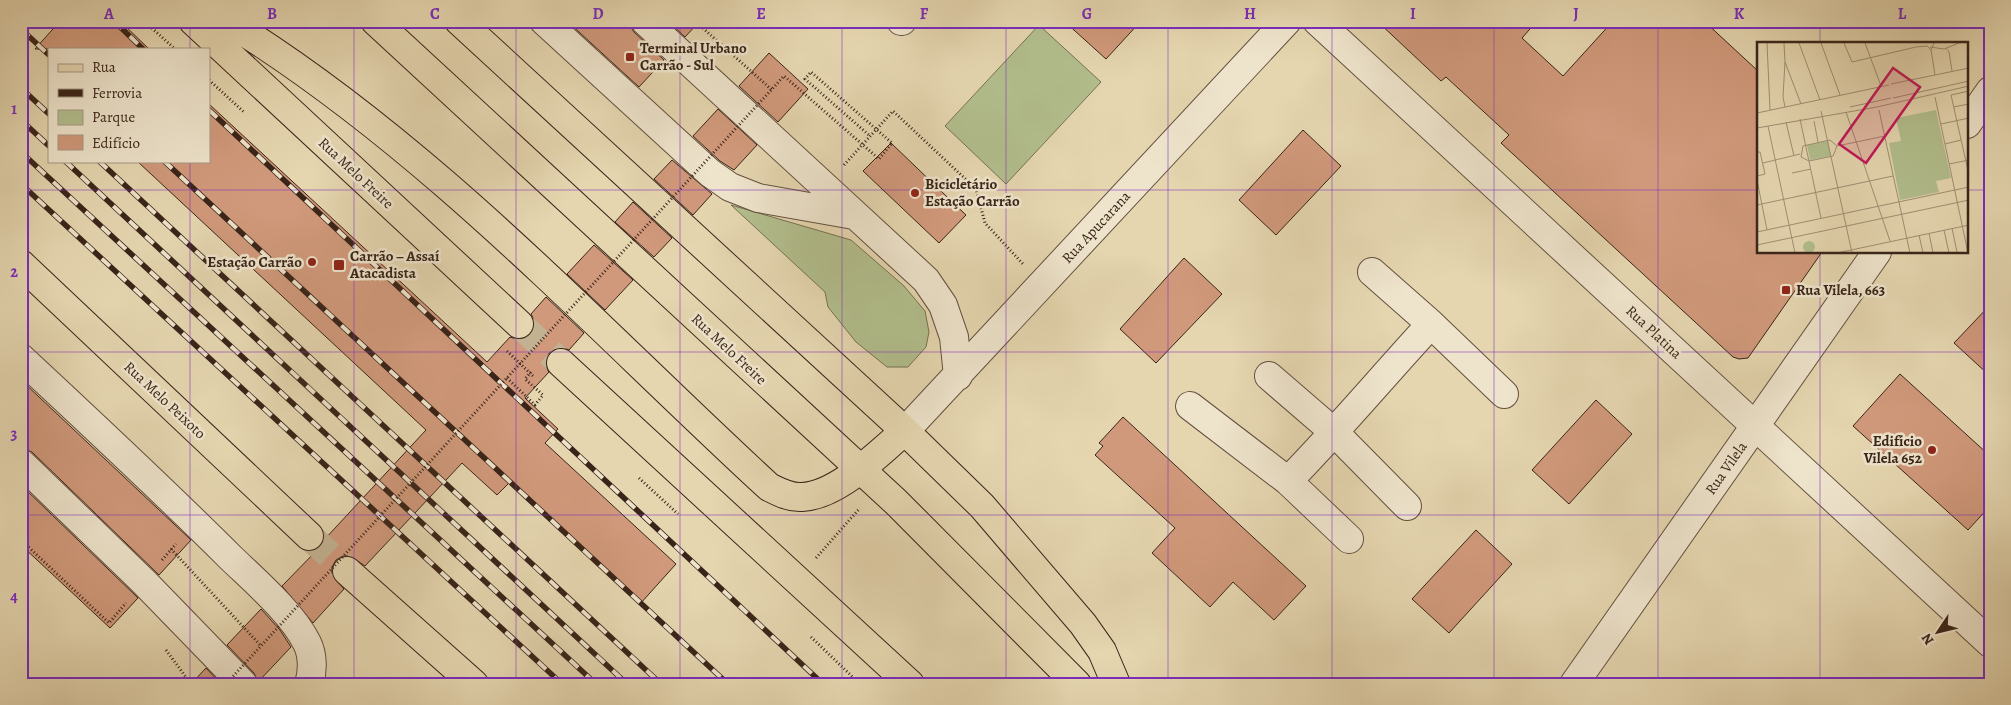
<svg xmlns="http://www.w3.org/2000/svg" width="2011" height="705" font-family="Alegreya,serif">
<rect width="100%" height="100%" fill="#e5d6b0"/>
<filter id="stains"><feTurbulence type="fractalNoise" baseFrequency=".004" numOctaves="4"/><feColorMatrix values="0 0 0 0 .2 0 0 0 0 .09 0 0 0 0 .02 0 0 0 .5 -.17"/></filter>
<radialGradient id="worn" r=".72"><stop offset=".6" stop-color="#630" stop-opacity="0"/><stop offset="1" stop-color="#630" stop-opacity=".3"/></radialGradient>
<!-- green -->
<path fill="#b2be8d" stroke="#767153" d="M1039,25L1101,82L1006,184L945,126Z
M731,205L851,240L904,286L925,311L929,332L926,347L908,367H887L856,342L828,307L825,292Z"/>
<!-- building -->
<path fill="#d0997b" stroke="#392419" d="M60,21H120L149,49H35Z
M567,21H630V26L634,32L664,60L639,87Z
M668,21H700L685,37Z
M1064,21H1141L1106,59Z
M1377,21H1537L1522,38L1563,76L1613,21H1704L1758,71V252H1822L1748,358L1739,359L1733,357L1501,143L1509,135L1446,77L1441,81Z
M769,53L808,89L778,122L739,86Z
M209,104L487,362L510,337L516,339H523L531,334L534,327V320L531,314L546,297L584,333L569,350L564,348H557L549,353L546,360V367L549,372L525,398L558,429L545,443L676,564L640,604L509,483L497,495L462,463L365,566L350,556H343L336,560L332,567V575L344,589L313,623L282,586L321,546L323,541L426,430L137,161H209Z
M718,109L757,145L734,170L720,161L693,136Z
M1303,130L1341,166L1276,235L1239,200Z
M891,143L966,215L939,243L863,171Z
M672,160L712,194L693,215L654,179Z
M633,202L672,238L654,257L615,222Z
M594,245L633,280L605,310L567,274Z
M1184,258L1222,294L1156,363L1120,329Z
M1990,305V376L1954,343Z
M1900,374L1990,456V506L1968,530L1853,426Z
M21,380L191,540L159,575L32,452L21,448Z
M1596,400L1632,434L1569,504L1532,470Z
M1123,417L1306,586L1274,620L1233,582L1210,607L1152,553L1175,528L1095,455L1103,446L1099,443Z
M21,485L138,598L110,628L21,545Z
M1476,530L1512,564L1449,633L1412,599Z
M261,609L280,630L291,647L258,682L254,673L227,645Z
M206,668L221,684H191Z"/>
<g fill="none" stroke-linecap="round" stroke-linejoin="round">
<!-- major-tunnel -->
<path stroke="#c3b292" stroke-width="28" stroke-dasharray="28 14" stroke-linecap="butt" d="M309,536L347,571"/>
<!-- highway-tunnel -->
<path stroke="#c3b292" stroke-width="28" stroke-dasharray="28 14" stroke-linecap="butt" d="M519,324L561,363"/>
<defs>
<path id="minor" d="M544,21L710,173L730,187L758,198L854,215
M645,21L926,280L943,305L954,337L958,376
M901,21H902
M1317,21L1990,643
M1967,124L1990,91
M1372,272L1431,324
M21,358C92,424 163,490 231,558C255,581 292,613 307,643C313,655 313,671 309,684
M1269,376L1335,433L1407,506
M1190,406L1288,481C1338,430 1383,376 1431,324L1504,394
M905,431L1287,21
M21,463L144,582L243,684
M1288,481L1349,539
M1574,684L1877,252"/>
<path id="major" d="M21,264L309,536
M347,571L474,684"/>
<path id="highway" d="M193,21L519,324
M227,21C431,147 594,326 769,487C779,492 790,498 802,497C839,495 877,454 905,431
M375,21L896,502L1077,684
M459,21L905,431L982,506L1083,624L1102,651L1116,684
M561,363L910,684"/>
</defs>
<!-- minor casing -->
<use href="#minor" stroke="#64503f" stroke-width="30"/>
<!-- major casing -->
<use href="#major" stroke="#392419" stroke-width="30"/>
<!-- highway casing -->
<use href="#highway" stroke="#392419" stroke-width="30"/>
<!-- path -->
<path stroke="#392419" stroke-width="3" stroke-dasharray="1 2.5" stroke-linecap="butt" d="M144,21L175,49
M695,21L772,90
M209,80L245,113
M844,165L893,111L976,189L985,223L1023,264
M507,351L533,376
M507,378L535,405L543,395L525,379L531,372
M639,478L678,514
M21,540L109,623L126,603
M171,549L261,646
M816,558L860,508
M162,560L176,544
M811,637L860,684
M166,650L191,684"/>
<!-- minor -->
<use href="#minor" stroke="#eee4cc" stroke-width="28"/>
<!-- major -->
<use href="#major" stroke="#e5d6b0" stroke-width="28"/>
<!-- highway -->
<use href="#highway" stroke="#e5d6b0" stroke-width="28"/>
<defs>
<path id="rail" d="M114,21L143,49
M21,29L49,55
M21,88L49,114
M209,110L823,684
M21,120L49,146
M21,152L596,684
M65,161L627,684
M99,161L661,684
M164,161L728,684
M21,184L562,684"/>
</defs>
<!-- rail casing -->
<use href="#rail" stroke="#392419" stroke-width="5.5"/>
<!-- rail -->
<use href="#rail" stroke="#eee4cc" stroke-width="4" stroke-dasharray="11" stroke-linecap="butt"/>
<!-- path-bridge -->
<path stroke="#392419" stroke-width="3" stroke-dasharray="1 2.5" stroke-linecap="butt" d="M226,684L784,76L879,159L892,143L811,72L805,79L870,136"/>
</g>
<!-- grid -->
<path fill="none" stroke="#7b2cbf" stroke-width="1" stroke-opacity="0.55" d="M190,21V49M354,21V684M516,21V684M680,21V684M842,21V684M1006,21V684M1168,21V684M1332,21V684M1494,21V684M1658,21V684M1820,21V44M190,161V684M21,190H1758M1967,190H1990M1820,252V684M21,352H1990M21,515H1990"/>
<!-- markers -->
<g fill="#8f2418" stroke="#eee4cc" stroke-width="2">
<rect x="625" y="52" width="10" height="10" rx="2.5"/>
<circle cx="915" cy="193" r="5"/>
<circle cx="312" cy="262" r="5"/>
<rect x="333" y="259" width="12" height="12" rx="2.5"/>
<rect x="1781" y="285" width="10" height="10" rx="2.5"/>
<circle cx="1932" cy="450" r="5"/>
</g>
<g text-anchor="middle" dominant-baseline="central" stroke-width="5" stroke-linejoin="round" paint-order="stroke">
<!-- poi labels -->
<g font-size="15" font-weight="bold" fill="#392419" stroke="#eee4cc" text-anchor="start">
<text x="640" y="48">Terminal Urbano<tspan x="640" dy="17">Carrão - Sul</tspan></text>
<text x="925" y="184">Bicicletário<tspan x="925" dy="17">Estação Carrão</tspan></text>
<text x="350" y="256">Carrão – Assaí<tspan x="350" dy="17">Atacadista</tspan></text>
<text x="302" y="262" text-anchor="end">Estação Carrão</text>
<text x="1796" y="290">Rua Vilela, 663</text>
<text x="1922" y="441" text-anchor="end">Edifício<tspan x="1922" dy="17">Vilela 652</tspan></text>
</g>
<!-- street labels -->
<g font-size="15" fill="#392419" stroke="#eee4cc">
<text transform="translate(356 173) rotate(43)">Rua Melo Freire</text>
<text transform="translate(1096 227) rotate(-47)">Rua Apucarana</text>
<text transform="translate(1654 332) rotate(43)">Rua Platina</text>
<text transform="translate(729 349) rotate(43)">Rua Melo Freire</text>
<text transform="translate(165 400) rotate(43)">Rua Melo Peixoto</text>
<text transform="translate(1726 468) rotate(-55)">Rua Vilela</text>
</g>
</g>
<!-- overview -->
<g transform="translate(1757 42)">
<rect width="211" height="211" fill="#e5d6b0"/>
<path d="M179,68L194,136L179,139L182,150L143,158L132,101L144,99L139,76ZM71,99L74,114L53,118L50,103ZM46 205a6 6 0 1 1 12 0a6 6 0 1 1-12 0Z" fill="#b2be8d"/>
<path fill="none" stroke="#a08f74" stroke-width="1" d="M10,1L13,68M27,1L28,20L44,62M42,1L63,58M64,1L83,53M87,1L95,20L159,5L170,4L174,8M108,1L124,44M177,1L174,8L178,33M173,5L187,7L202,1M189,6L192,10L195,29M28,20L26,55L28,65M134,42L212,26M212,49L194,53L212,133M178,55L211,211M136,56L212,39M93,65L134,56M196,65L212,62M122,68L153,211M64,69L95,211M89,70L133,199M0,71L132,43M43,77L64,176M57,79L61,100M29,80L37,114M184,82L212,76M11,84L38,211M0,86L120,65L212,44M73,98L80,104L76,114L52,119L44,115L46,104ZM188,102L204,98M80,104L128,94M0,110H3L8,132L0,134M6,121L43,112M192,122L212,118M35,131L54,127M0,138L10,188M0,163L136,134M195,186L200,210M187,188L192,211M0,190L212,145M172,191L176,211M162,193L166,211M0,203L212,158M80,211L212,183"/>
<path fill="#c2185b" fill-opacity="0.15" stroke="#c2185b" stroke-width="2.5" d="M136,26L163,45L109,121L82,102Z"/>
<rect width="211" height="211" fill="none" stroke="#392419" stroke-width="2.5"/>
</g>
<!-- margin -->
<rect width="2011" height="705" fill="none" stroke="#e5d6b0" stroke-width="55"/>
<!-- legend -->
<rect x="48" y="48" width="162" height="115" fill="#eee4cc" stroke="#a69784"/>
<rect x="58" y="64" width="25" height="8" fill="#e5d6b0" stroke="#a69784"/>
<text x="92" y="72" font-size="15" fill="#392419">Rua</text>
<rect x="58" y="89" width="25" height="8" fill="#392419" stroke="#a69784"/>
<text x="92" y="98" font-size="15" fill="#392419">Ferrovia</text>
<rect x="58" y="110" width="25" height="15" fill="#b2be8d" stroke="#a69784"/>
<text x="92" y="122" font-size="15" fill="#392419">Parque</text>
<rect x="58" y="135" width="25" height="15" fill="#d0997b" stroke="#a69784"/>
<text x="92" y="148" font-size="15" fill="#392419">Edifício</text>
<!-- north arrow -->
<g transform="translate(1938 632) rotate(235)" stroke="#eee4cc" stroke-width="4" paint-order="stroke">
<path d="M0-4L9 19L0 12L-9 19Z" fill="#392419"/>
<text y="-8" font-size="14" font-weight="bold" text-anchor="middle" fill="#392419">N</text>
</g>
<rect x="28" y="28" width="1956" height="650" fill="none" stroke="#7b2cbf" stroke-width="2"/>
<g font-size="16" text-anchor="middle" font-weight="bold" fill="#7b2cbf">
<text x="109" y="19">A</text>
<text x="272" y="19">B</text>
<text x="435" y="19">C</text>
<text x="598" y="19">D</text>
<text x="761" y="19">E</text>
<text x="924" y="19">F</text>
<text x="1087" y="19">G</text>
<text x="1250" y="19">H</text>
<text x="1413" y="19">I</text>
<text x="1576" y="19">J</text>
<text x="1739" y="19">K</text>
<text x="1902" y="19">L</text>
<text x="14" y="114">1</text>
<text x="14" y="277">2</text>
<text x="14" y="439">3</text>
<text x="14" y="602">4</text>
</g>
<rect width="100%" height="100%" filter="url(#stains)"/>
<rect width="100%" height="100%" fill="url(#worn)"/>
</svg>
